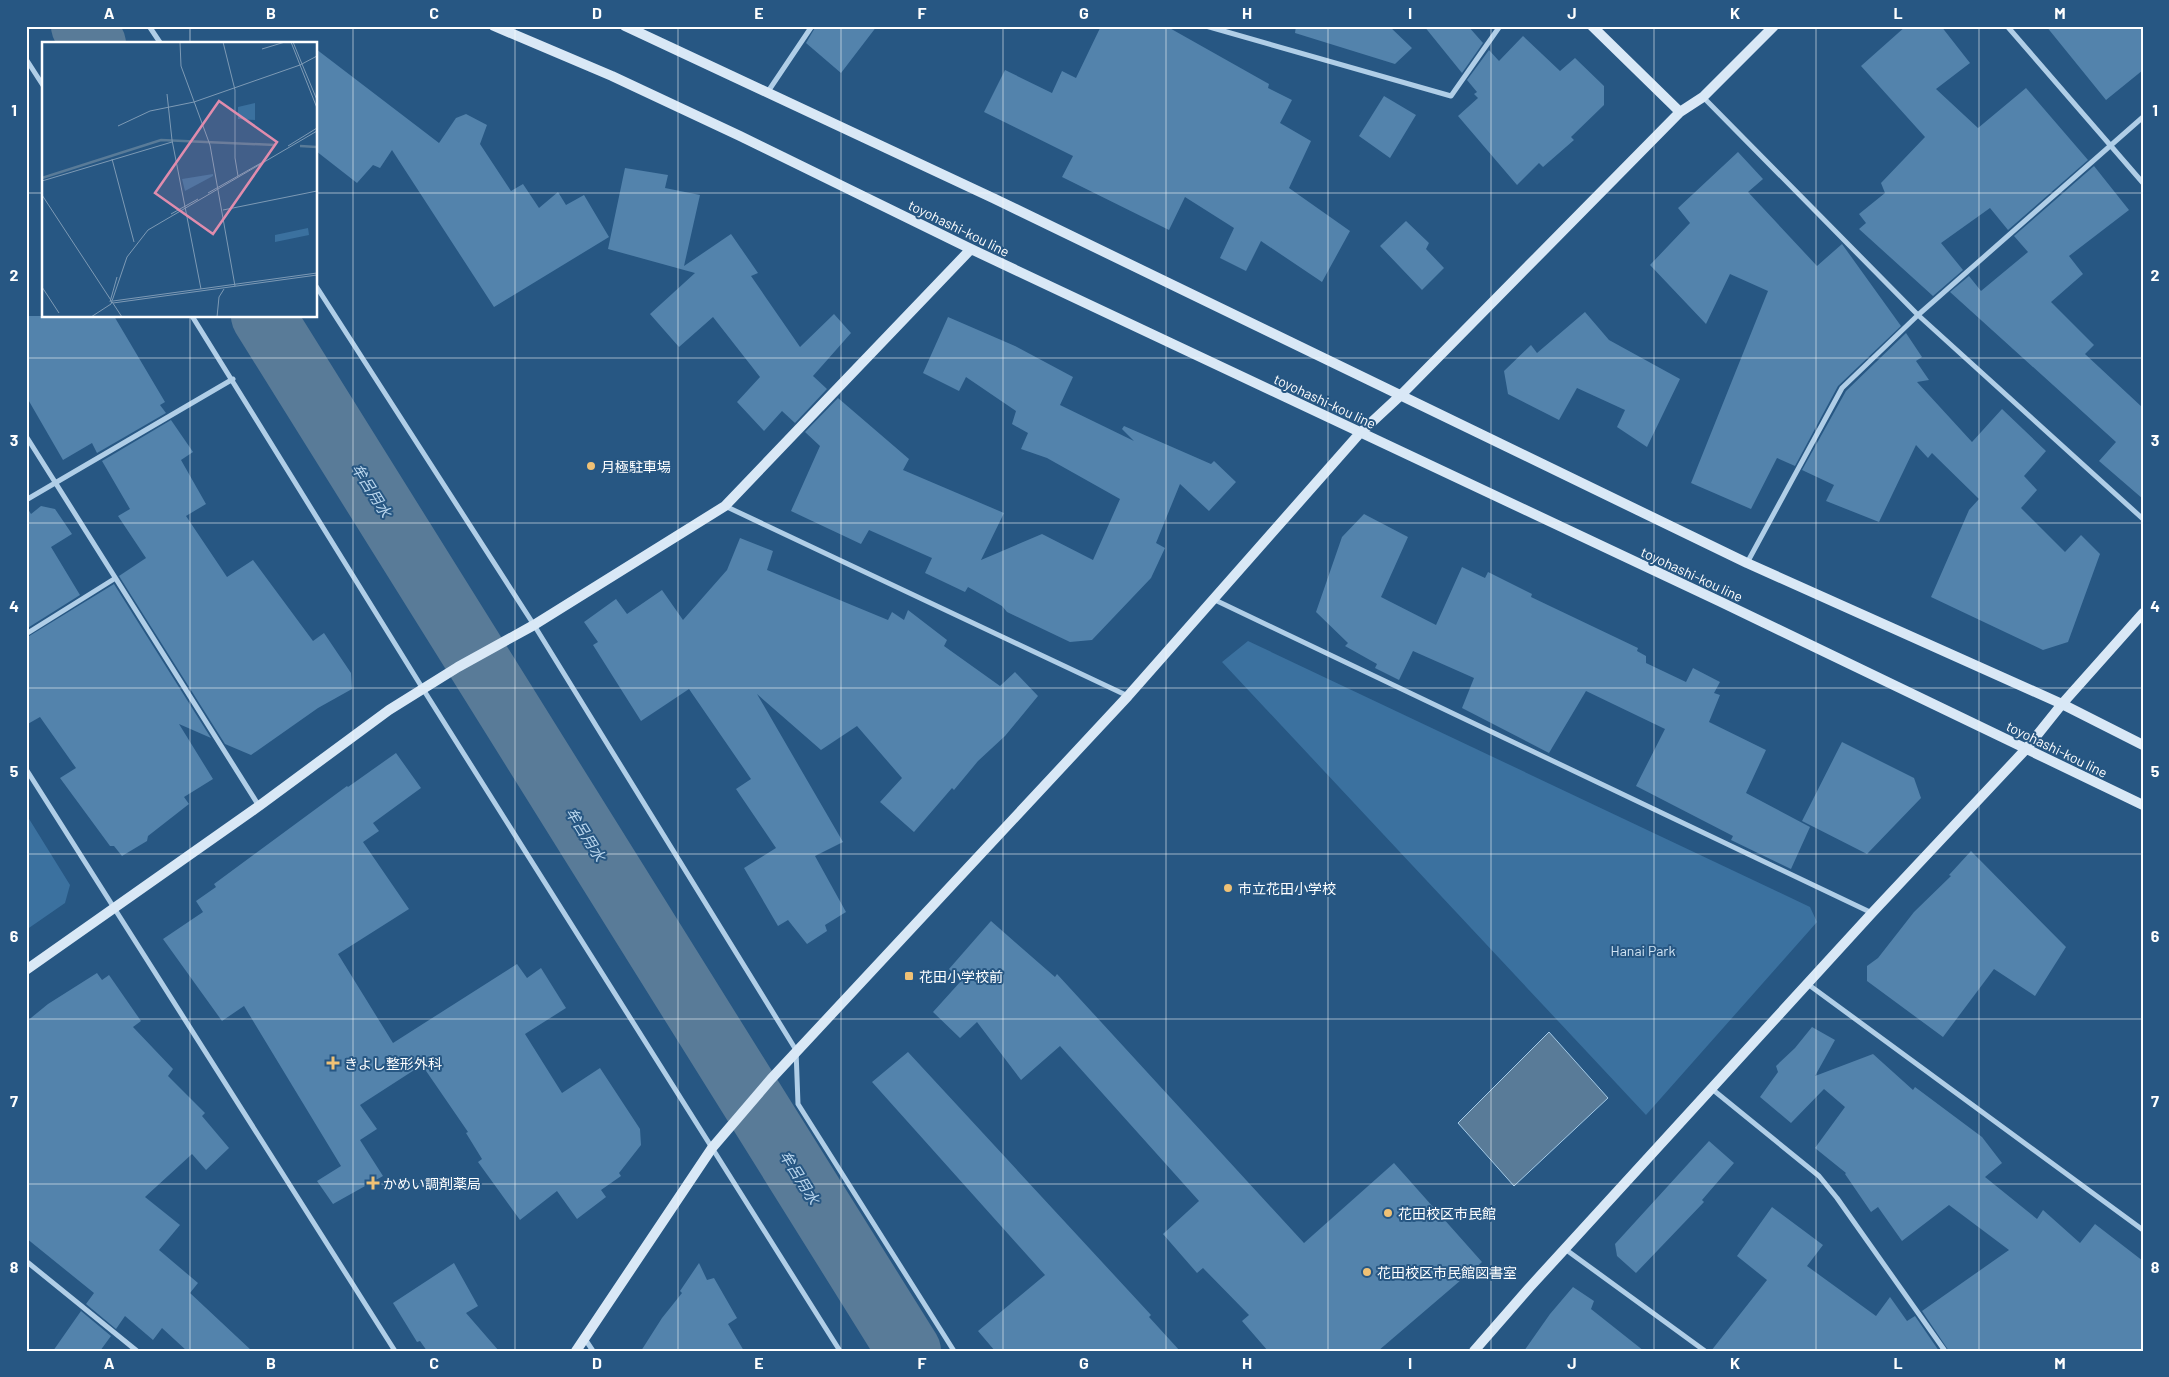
<svg xmlns="http://www.w3.org/2000/svg" width="2169" height="1377" font-family="Barlow,'Noto Sans JP',sans-serif">
<rect width="100%" height="100%" fill="#275783"/>
<!-- green -->
<path fill="#3b719f" d="M1248,641L1810,907L1817,922L1646,1115L1222,662Z
M26,814L70,885L65,903L26,930Z"/>
<!-- water -->
<path fill="#597b98" stroke="#a4cae7" d="M1549,1032L1608,1098L1514,1186L1458,1123Z"/>
<g fill="none" stroke-linecap="round" stroke-linejoin="round">
<!-- river -->
<path stroke="#597b98" stroke-width="64" d="M83,26L94,44
M263,316L909,1351"/>
</g>
<!-- building -->
<path fill="#5383ac" d="M816,26H877L841,73L806,43Z
M1101,26H1166L1269,84L1268,88L1292,100L1280,123L1311,141L1289,188L1350,231L1322,282L1261,241L1246,271L1220,258L1234,228L1185,197L1169,230L1062,177L1073,156L984,112L1005,70L1052,93L1062,71L1076,78Z
M1296,26H1389L1412,48L1395,64L1295,33Z
M1424,26H1468L1483,43L1462,73Z
M1906,26H1941L1970,63L1936,89L1978,128L2026,88L2088,160L2008,230L1990,208L1941,243L1963,270L1933,296L1859,229L1866,223L1859,214L1885,193L1881,183L1925,137L1861,66Z
M2046,26H2143V70L2106,100Z
M1523,36L1560,71L1575,58L1604,86V105L1571,137L1574,140L1543,167L1539,163L1517,185L1458,116L1478,98L1474,94L1477,92L1467,80L1489,50L1499,61Z
M316,49L439,143L456,118L466,114L487,125L480,144L511,191L523,184L539,208L558,192L566,205L584,195L609,237L494,307L392,150L380,168L373,165L357,183L316,151Z
M1384,96L1416,115L1390,158L1359,136Z
M1738,152L1763,179L1748,192L1817,266L1842,244L1901,326L1838,386L1795,466L1777,458L1751,509L1691,483L1768,291L1730,274L1706,324L1650,265L1690,223L1678,208Z
M2094,166L2129,210L2069,256L2083,274L2051,302L2094,345L2085,354L2143,408V499L2099,461L2116,442L1950,292L1969,276L1981,291L2028,252L2014,236Z
M625,168L668,175L665,188L700,195L684,266L731,234L758,273L751,276L800,347L834,314L851,333L813,376L827,389L795,423L782,411L764,431L737,402L760,377L713,317L679,347L650,314L695,273L608,249Z
M1406,221L1429,243L1426,249L1444,268L1422,290L1380,246Z
M1585,312L1609,340L1680,379L1647,447L1617,427L1625,410L1577,388L1559,420L1508,394L1504,371L1531,345L1537,353Z
M26,316H114L165,402L160,405L166,413L97,453L92,443L63,460L26,396Z
M948,317L1015,346L1073,377L1060,405L1134,441L1122,429L1124,426L1211,464L1214,461L1236,482L1209,511L1180,484L1156,543L1165,548L1151,578L1092,640L1070,642L1007,612L1002,606L968,587L965,592L925,573L932,558L869,530L861,544L791,511L820,446L805,432L838,398L909,459L903,470L1004,513L981,560L1042,534L1093,560L1120,499L1047,458L1021,449L1028,433L1012,424L1016,411L966,377L959,391L923,373Z
M1906,333L1922,357L1916,361L1929,380L1917,382L1972,442L2002,409L2046,451L2024,476L2037,490L2021,508L2065,552L2081,535L2100,554L2068,642L2043,650L1931,597L1969,510L1979,499L1932,453L1928,458L1916,445L1879,522L1826,501L1834,485L1802,470L1846,391Z
M171,420L193,452L181,460L206,504L186,516L227,577L253,560L313,641L324,633L351,673L352,689L318,708L251,755L225,744L119,576L146,558L118,516L130,509L102,461Z
M26,506L31,514L41,506L55,509L72,534L51,547L80,595L26,629Z
M1364,514L1408,537L1381,597L1436,625L1462,567L1485,578L1488,572L1532,594L1531,597L1638,648L1637,651L1646,656V663L1686,682L1693,668L1720,682L1714,693L1720,695L1709,722L1766,750L1746,793L1810,827L1791,869L1731,840L1733,836L1636,786L1665,729L1586,691L1549,753L1462,708L1474,678L1413,651L1399,680L1375,668L1377,664L1345,646L1348,643L1316,612L1342,537Z
M740,538L773,551L767,570L888,620L892,612L904,620L908,610L947,640L944,646L1000,686L1015,672L1038,696L1005,736L978,761L954,790L952,788L914,832L880,802L902,778L857,726L821,750L757,694L843,842L815,856L846,912L825,925L827,931L807,944L788,920L778,926L744,868L776,848L736,789L751,779L689,689L641,721L593,645L598,642L584,622L616,599L627,614L662,590L683,620L727,570Z
M114,584L211,738L179,724L213,779L184,797L189,804L148,836L147,841L122,856L114,846H110L60,778L76,768L40,717L26,725V638Z
M1842,742L1914,778L1921,798L1867,854L1802,821Z
M396,753L421,788L373,823L379,831L363,842L409,909L338,954L393,1043L517,964L527,978L541,968L566,1008L525,1034L562,1093L600,1068L640,1129L641,1145L619,1173L621,1176L601,1190L606,1197L577,1219L557,1191L520,1220L478,1162L482,1159L466,1133L468,1132L422,1065L360,1105L377,1129L360,1140L383,1176L333,1204L317,1181L341,1166L244,1006L222,1021L163,939L203,912L196,901L216,887L214,884L347,786L348,787Z
M1971,851L2066,947L2035,996L1994,969L1943,1037L1867,981V966L1878,958L1914,912L1951,876L1949,875Z
M991,921L1055,977L1057,974L1304,1243L1394,1163L1482,1262L1378,1351H1268L1242,1321L1249,1315L1203,1268L1197,1273L1163,1234L1199,1201L1060,1046L1021,1080L977,1022L960,1038L933,1012L961,981L949,969Z
M97,973L102,980L109,975L141,1021L133,1027L173,1069L168,1076L205,1113L202,1116L229,1148L206,1170L192,1154L145,1197L180,1225L159,1250L198,1283L190,1293L252,1351H187L162,1328L153,1340L125,1316L116,1329L86,1304L94,1293L26,1238V1022L48,1004Z
M1812,1027L1835,1040L1815,1076L1873,1054L1913,1090L1915,1087L1982,1137L2002,1163L1985,1177L2037,1219L2043,1210L2080,1243L2095,1224L2143,1261V1351H1949L1922,1311L2009,1250L1949,1205L1902,1241L1878,1207L1871,1212L1845,1174L1846,1173L1815,1148L1845,1107L1824,1089L1791,1123L1760,1097L1778,1072L1776,1066L1795,1048Z
M908,1052L1151,1315L1149,1317L1180,1351H995L978,1331L1045,1275L872,1082Z
M1709,1141L1734,1163L1702,1200L1704,1202L1636,1273L1617,1256L1615,1244Z
M1772,1207L1823,1245L1807,1266L1876,1316L1890,1297L1907,1321L1915,1316L1939,1351H1711L1767,1280L1737,1256Z
M454,1263L478,1306L466,1313L499,1351H427L420,1341L417,1342L393,1303Z
M699,1263L707,1280L714,1278L737,1318L728,1324L744,1351H641L662,1318L682,1293L680,1291Z
M1573,1287L1594,1301L1591,1309L1644,1351H1524L1550,1314Z
M81,1311L111,1336L100,1351H53Z"/>
<g fill="none" stroke-linecap="round" stroke-linejoin="round">
<!-- street -->
<path stroke="#b0cee7" stroke-width="5" d="M149,26L161,44
M1206,26L1451,96L1500,26
M2007,26L2143,183
M26,59L44,87
M767,93L812,26
M1703,97L1918,315L2143,519
M316,286L534,625L796,1050L798,1104L954,1351
M192,316L423,689L840,1351
M26,436L259,806
M26,500L233,379
M725,506L1128,696
M1747,563L1842,388L1918,315L2143,117
M1215,600L1872,913
M26,634L114,579
M26,769L395,1351
M1809,985L2143,1230
M1712,1089L1819,1176L1837,1198L1945,1351
M1565,1249L1705,1351
M26,1261L137,1351
M585,1339L593,1351"/>
<!-- secondary -->
<path stroke="#d9e8f6" stroke-width="10" d="M494,26L612,76L740,136L971,249L1721,602L2143,805
M625,26L995,199L1747,563L2062,704L2143,745
M1592,26L1680,112
M26,970L259,806L389,710L458,667L534,625L725,506L971,249
M576,1351L712,1148L771,1079L1128,696L1360,433L1402,394L1680,112L1703,97L1774,26
M1474,1351L1529,1288L1872,913L2026,749L2062,704L2143,613"/>
</g>
<!-- grid -->
<path fill="none" stroke="#fff" stroke-width="1" stroke-opacity="0.55" d="M190,26V44M353,26V1351M515,26V1351M678,26V1351M841,26V1351M1003,26V1351M1166,26V1351M1328,26V1351M1491,26V1351M1654,26V1351M1816,26V1351M1979,26V1351M26,193H44M316,193H2143M190,316V1351M26,358H2143M26,523H2143M26,688H2143M26,854H2143M26,1019H2143M26,1184H2143"/>
<!-- markers -->
<g fill="#efc175" stroke="#275783" stroke-width="2">
<circle cx="591" cy="466" r="5"/>
<circle cx="1228" cy="888" r="5"/>
<rect x="904" y="971" width="10" height="10" rx="2.5"/>
<path d="M330.5 1055.5h5v5h5v5h-5v5h-5v-5h-5v-5h5z"/>
<path d="M370.5 1175.5h5v5h5v5h-5v5h-5v-5h-5v-5h5z"/>
<circle cx="1388" cy="1213" r="5"/>
<circle cx="1367" cy="1272" r="5"/>
</g>
<g text-anchor="middle" dominant-baseline="central" stroke-width="4" stroke-linejoin="round" paint-order="stroke">
<!-- street labels -->
<g font-size="14" fill="#fff" stroke="#275783">
<text transform="translate(959 228) rotate(26)">toyohashi-kou line</text>
<text transform="translate(1325 401) rotate(25)">toyohashi-kou line</text>
<text transform="translate(1692 574) rotate(25)">toyohashi-kou line</text>
<text transform="translate(2057 749) rotate(26)">toyohashi-kou line</text>
</g>
<!-- poi labels -->
<g font-size="14" fill="#fff" stroke="#275783" text-anchor="start">
<text x="601" y="466">月極駐車場</text>
<text x="1238" y="888">市立花田小学校</text>
<text x="919" y="976">花田小学校前</text>
<text x="344" y="1063">きよし整形外科</text>
<text x="383" y="1183">かめい調剤薬局</text>
<text x="1398" y="1213">花田校区市民館</text>
<text x="1377" y="1272">花田校区市民館図書室</text>
</g>
<!-- park labels -->
<g font-size="14" fill="#d3e6f5" stroke="#275783">
<text x="1643" y="950">Hanai Park</text>
</g>
<!-- water labels -->
<g font-size="15" font-style="italic" fill="#bbd7ee" stroke="#275783">
<text transform="translate(372 490) rotate(58)">牟呂用水</text>
<text transform="translate(586 834) rotate(58)">牟呂用水</text>
<text transform="translate(800 1177) rotate(58)">牟呂用水</text>
</g>
</g>
<!-- overview -->
<g transform="translate(42 42)">
<rect width="275" height="275" fill="#275783"/>
<path d="M213,61V78L196,77V65ZM171,132V134L143,149L140,137ZM266,186L267,193L233,200V193Z" fill="#3b719f"/>
<path fill="none" stroke="#597b98" stroke-width="2.5" d="M258,104L275,105M0,136L119,98L233,103"/>
<path fill="none" stroke="#7d9ab5" stroke-width="1" d="M138,0L139,24L168,103L193,244M181,0L193,48V116L196,134M251,0L260,22M220,7L243,0M275,14L258,23L275,66M260,22L275,58M125,52L130,98L159,247M76,84L108,69L152,60L258,23L249,0M246,104L275,86M70,117L92,200M0,139L130,100M166,151L219,121M0,153L80,275M181,168L275,149M129,172L156,157M0,245L17,271M71,259L275,231M68,260L75,235M71,261L275,233M49,275L69,262L85,215L106,188L275,89M175,275L177,255L182,247"/>
<path fill="#e08cad" fill-opacity="0.15" stroke="#e08cad" stroke-width="2.5" d="M177,59L235,100L171,192L113,151Z"/>
<rect width="275" height="275" fill="none" stroke="#fff" stroke-width="2.5"/>
</g>
<!-- border -->
<rect width="2169" height="1377" fill="none" stroke="#275783" stroke-width="55"/>
<rect x="28" y="28" width="2114" height="1322" fill="none" stroke="#fff" stroke-width="2"/>
<g font-size="16" text-anchor="middle" font-weight="bold" fill="#fff">
<text x="109" y="19">A</text>
<text x="271" y="19">B</text>
<text x="434" y="19">C</text>
<text x="597" y="19">D</text>
<text x="759" y="19">E</text>
<text x="922" y="19">F</text>
<text x="1084" y="19">G</text>
<text x="1247" y="19">H</text>
<text x="1410" y="19">I</text>
<text x="1572" y="19">J</text>
<text x="1735" y="19">K</text>
<text x="1898" y="19">L</text>
<text x="2060" y="19">M</text>
<text x="14" y="116">1</text>
<text x="2155" y="116">1</text>
<text x="14" y="281">2</text>
<text x="2155" y="281">2</text>
<text x="14" y="446">3</text>
<text x="2155" y="446">3</text>
<text x="14" y="612">4</text>
<text x="2155" y="612">4</text>
<text x="14" y="777">5</text>
<text x="2155" y="777">5</text>
<text x="14" y="942">6</text>
<text x="2155" y="942">6</text>
<text x="14" y="1107">7</text>
<text x="2155" y="1107">7</text>
<text x="14" y="1273">8</text>
<text x="2155" y="1273">8</text>
<text x="109" y="1369">A</text>
<text x="271" y="1369">B</text>
<text x="434" y="1369">C</text>
<text x="597" y="1369">D</text>
<text x="759" y="1369">E</text>
<text x="922" y="1369">F</text>
<text x="1084" y="1369">G</text>
<text x="1247" y="1369">H</text>
<text x="1410" y="1369">I</text>
<text x="1572" y="1369">J</text>
<text x="1735" y="1369">K</text>
<text x="1898" y="1369">L</text>
<text x="2060" y="1369">M</text>
</g>
</svg>
